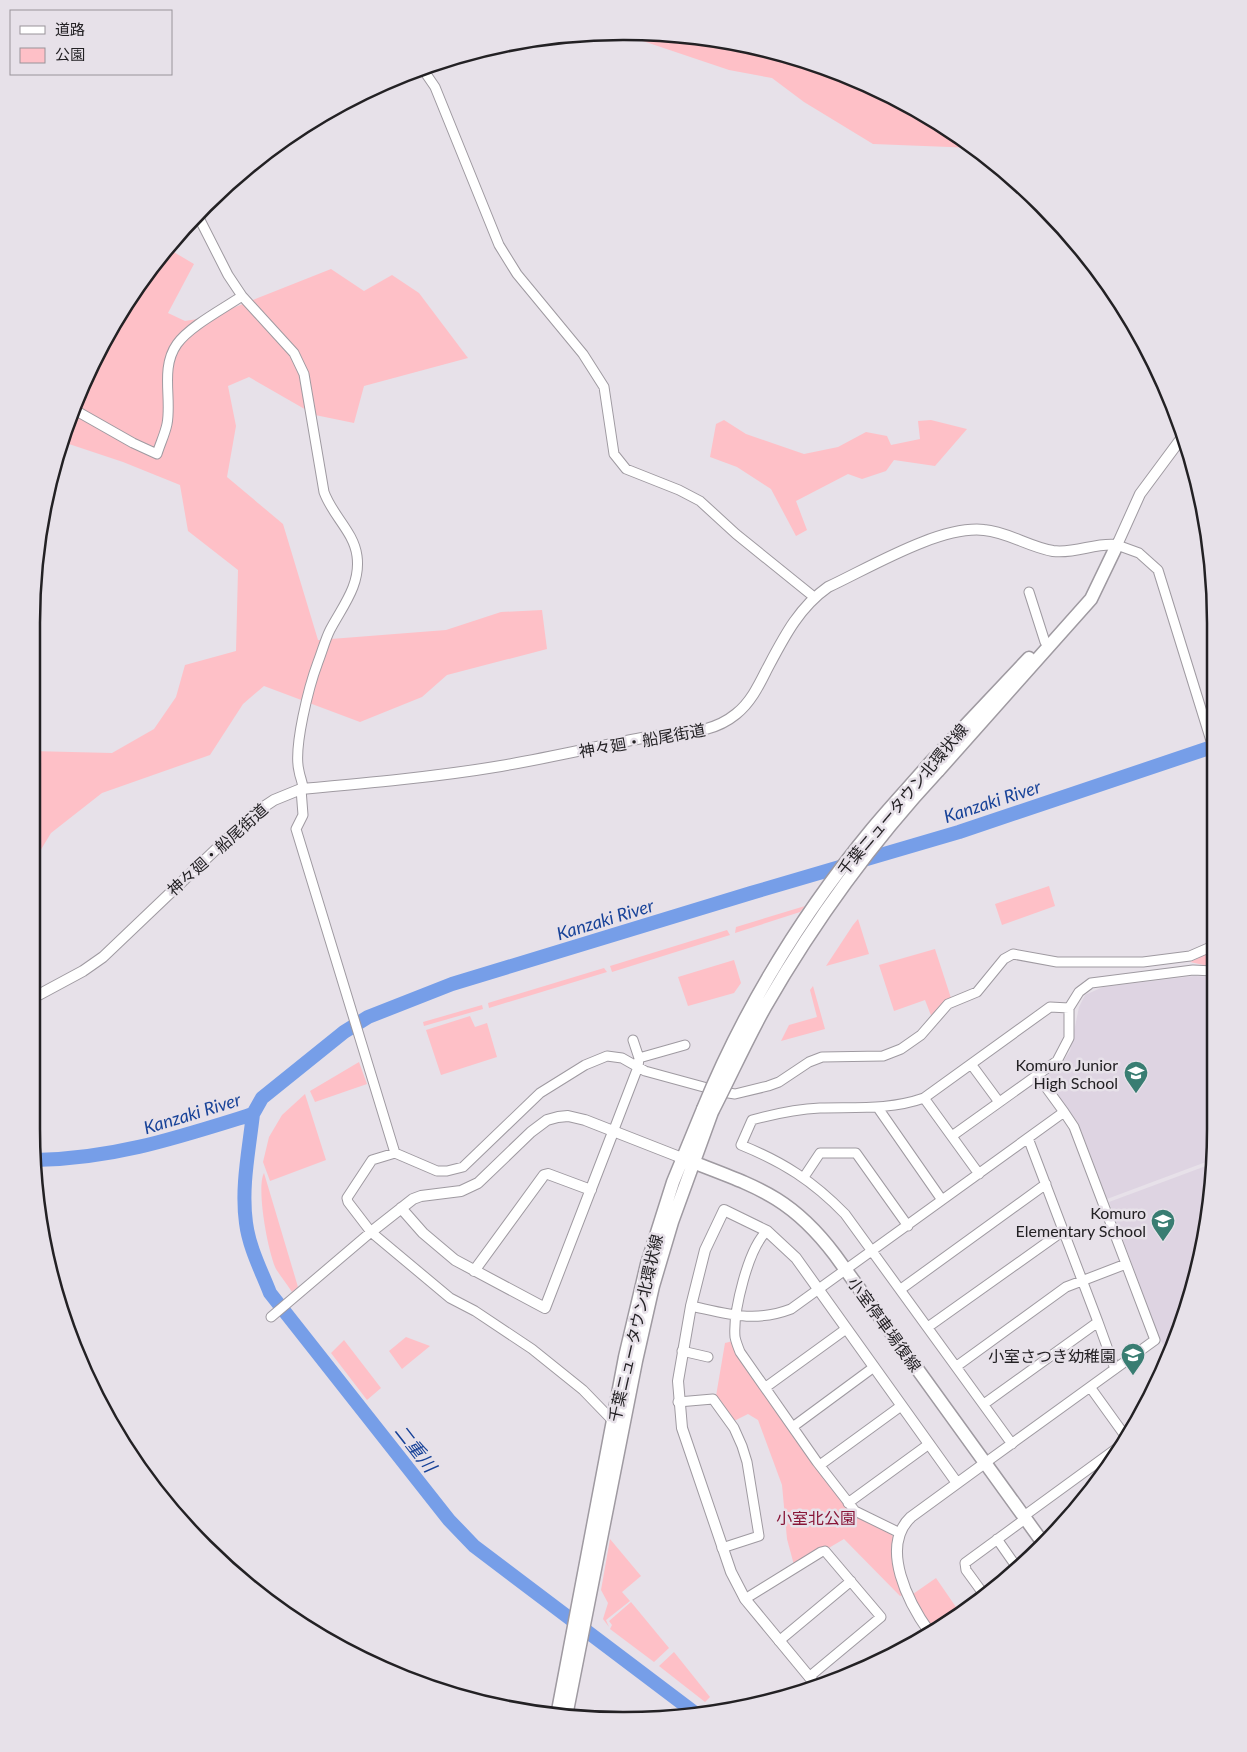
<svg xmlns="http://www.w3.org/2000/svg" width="1247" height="1752" font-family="Lato,'Noto Sans JP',sans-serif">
<rect width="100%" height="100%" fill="#e7e1e9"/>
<!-- built -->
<path fill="#ded4e2" d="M1194,976L1213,977L1214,1159L1107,1199L1079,1125L1046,1077L1064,1060L1070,1051L1079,1007L1085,995L1103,987Z
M1214,1163L1196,1282L1169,1352L1160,1340L1109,1202Z"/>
<!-- green -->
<path fill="#fec0c7" d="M663,33L777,52L886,92L975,148L873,144L804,102L772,78L729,70L622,34Z
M167,248L194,264L168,313L185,321L210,317L331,269L364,291L392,275L419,293L468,358L364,386L354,423L315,415L249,377L228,386L236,426L227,477L283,524L318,640L446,630L501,612L542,610L547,649L447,675L422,697L360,722L264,686L243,704L210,755L102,793L51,833L31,866V751L112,753L154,729L176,697L185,665L236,651L238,570L188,531L180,485L123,462L63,442L76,397L111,327Z
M724,420L746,434L804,454L838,447L866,432L887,436L891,445L920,439L918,421L931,420L967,429L935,466L894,460L886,471L862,479L848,474L796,501L807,530L796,536L771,489L737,467L710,457L716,424Z
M1049,886L1055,906L1002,925L995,904Z
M805,906L800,912L735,933L736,927Z
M858,919L869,954L826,966L853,925Z
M727,930L730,935L612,972L610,966Z
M935,949L951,998L942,1004L932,1018L925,1000L894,1011L879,965Z
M1213,951V967L1190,962Z
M734,960L741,983L734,993L688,1006L678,977Z
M604,968L607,972L489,1008L488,1003Z
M813,986L825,1029L781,1041L789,1025L817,1017L810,990Z
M482,1005L483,1009L424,1026L423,1022Z
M470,1016L475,1027L487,1023L497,1057L441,1075L426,1030Z
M359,1062L367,1084L315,1102L310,1091Z
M305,1094L326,1160L270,1181L263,1162L269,1137L282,1115Z
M264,1173L298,1287L292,1292C287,1284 281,1277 276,1269C268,1252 256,1188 264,1173Z
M406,1337L430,1346L402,1369L389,1351Z
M344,1340L381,1388L367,1400L331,1353Z
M733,1341L847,1505L890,1532L893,1537L891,1550L903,1595L900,1596L844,1539L827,1549L819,1548L794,1565L787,1539L782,1485L758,1420L748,1414L734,1421L716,1396L725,1343Z
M610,1539L641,1576L622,1592L630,1601L606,1620L609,1627L603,1619L608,1603L601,1590Z
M936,1578L958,1610L962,1608L964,1612L935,1630L922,1613L913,1594Z
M631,1602L669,1648L654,1662L610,1629L612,1625L609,1621Z
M674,1652L710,1697L705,1702L659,1666Z"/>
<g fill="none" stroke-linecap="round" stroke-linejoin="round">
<!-- river -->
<path stroke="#769ee8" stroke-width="14" d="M253,1114C249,1150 241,1187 246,1223C249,1247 261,1270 270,1293L449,1520L474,1546L699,1716
M35,1160C114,1159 179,1137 253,1114L262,1098L344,1032L368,1017L452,984L751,893L959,832L1212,747"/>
<defs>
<path id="minor" d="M422,68L435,87L499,245L517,274L583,354L604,387L614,454L626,469L679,490L700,501L736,534L814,597
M197,214L228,275L242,296L294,353L304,374L324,492C332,515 354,532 357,556C361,585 342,607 330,630C325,640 322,652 318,662C309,686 293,748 299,771C300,778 303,782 303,789
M73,409L133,443L157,454C160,444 165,434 167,424C172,399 160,368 177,344C190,326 223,309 242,296
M1117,545L1139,553L1158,570L1212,744
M1029,592L1045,642
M301,789L303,815L296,829L395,1153
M639,1058L685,1045
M971,1064L999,1102
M924,1098L979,1174
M878,1108L942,1200
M613,1132L638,1067L639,1058L633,1040
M952,1136L1057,1061L1069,1038V1008L1079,992L1091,983L1193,970L1213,971
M804,1177L820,1153H856L908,1226
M767,1231C748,1248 733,1312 735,1337C736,1342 738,1347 740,1352L817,1462L855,1511L900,1533
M901,1289L1046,1184
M691,1306C728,1314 754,1323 791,1309L1064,1112L1037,1075
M271,1317L371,1232
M1098,1322L1115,1369
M928,1327L1063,1231
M682,1351L708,1357
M957,1366L1066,1287L1126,1264
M766,1387L846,1329
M1090,1387L1126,1437
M678,1402L713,1399L734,1428L742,1446L747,1462L759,1536L722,1548
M984,1404L1098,1322L1028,1138
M613,1421L583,1390L532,1349L475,1311L450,1298L371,1232L348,1202L347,1198L372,1160L395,1153L437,1171H447L463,1167L540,1093L585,1065L607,1056L622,1058L645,1071L722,1092L735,1094L768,1086L779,1082L809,1062L822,1057L883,1056L901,1049L921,1035L948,1004L977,992L1004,959L1013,954L1057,962H1143L1190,956L1213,946
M794,1426L874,1367
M1012,1444L845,1214C813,1181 783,1162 741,1145L752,1120C774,1114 797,1109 820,1108C856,1107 890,1110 924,1098L1050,1007L1069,1008
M985,1463L1155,1340L1074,1127L1064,1112
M820,1465L901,1406
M848,1503L929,1444
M1024,1516L1120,1446
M997,1539L1018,1569
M985,1596L966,1570L965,1563L1025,1519
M745,1599L821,1552L825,1551L881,1617L809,1677
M779,1641L851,1581"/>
<path id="tertiary" d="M31,999L83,971L103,957L253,814L274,800L301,789C368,783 435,777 501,766C548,758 595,747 642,738C675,731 708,737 736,714C750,703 758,687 766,671C783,639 798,608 828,587C869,568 940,525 984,530C1008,532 1029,547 1053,551C1076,554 1096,542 1117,545L1140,494L1183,436
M401,1208L423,1233L455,1260L545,1308L613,1132
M371,1232L413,1199L421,1196L461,1191L478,1183L531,1132L547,1120L558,1117L568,1116L585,1120L682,1158
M474,1271L544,1175L548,1174L591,1190
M930,1633C909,1604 879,1547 911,1517L985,1463
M816,1685L745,1599L731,1572L682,1428L678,1381L691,1306L705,1250L724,1210L767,1231L796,1258L957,1483"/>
<path id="secondary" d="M930,763L1029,658
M938,771L1091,599L1117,545
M685,1159C753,1186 789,1194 835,1255L1043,1543
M557,1716L625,1357L647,1264L673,1182L703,1109
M566,1716L636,1361L653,1286L672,1222L712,1112"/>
</defs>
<!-- minor casing -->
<use href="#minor" stroke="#9f9aa1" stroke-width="11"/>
<!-- tertiary casing -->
<use href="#tertiary" stroke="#9f9aa1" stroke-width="12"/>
<!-- secondary casing -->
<use href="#secondary" stroke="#9f9aa1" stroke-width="15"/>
<!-- minor -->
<use href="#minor" stroke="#fff" stroke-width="9"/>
<!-- tertiary -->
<use href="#tertiary" stroke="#fff" stroke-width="10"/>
<!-- secondary -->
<use href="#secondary" stroke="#fff" stroke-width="12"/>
<defs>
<path id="secondary-bridge" d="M703,1109C744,1009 803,913 872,829C891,806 911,785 930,763
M712,1112C730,1077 746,1041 765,1007C814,922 871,843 938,771"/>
</defs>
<!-- secondary-bridge casing -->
<use href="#secondary-bridge" stroke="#9f9aa1" stroke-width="15" stroke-linecap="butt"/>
<!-- secondary-bridge -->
<use href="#secondary-bridge" stroke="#fff" stroke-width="12"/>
</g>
<!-- icons -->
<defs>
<symbol id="school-pin" viewBox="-11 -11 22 30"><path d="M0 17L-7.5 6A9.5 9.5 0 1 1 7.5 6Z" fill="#397d72" stroke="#e7e1e9"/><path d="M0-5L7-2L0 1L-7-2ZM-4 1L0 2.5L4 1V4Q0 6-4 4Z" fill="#fff"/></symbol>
</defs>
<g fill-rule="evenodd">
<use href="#school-pin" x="1122" y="1059" width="28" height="38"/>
<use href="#school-pin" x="1149" y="1207" width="28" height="38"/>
<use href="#school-pin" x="1119" y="1341" width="28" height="38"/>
</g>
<g text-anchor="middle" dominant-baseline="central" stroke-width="5" stroke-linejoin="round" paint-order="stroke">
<!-- street labels -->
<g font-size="16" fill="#232124" stroke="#e7e1e9">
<text transform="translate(642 740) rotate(-10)">神々廻・船尾街道</text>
<text transform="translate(902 799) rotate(-50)">千葉ニュータウン北環状線</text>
<text transform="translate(217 849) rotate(-42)">神々廻・船尾街道</text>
<text transform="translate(885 1324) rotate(54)">小室停車場復線</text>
<text transform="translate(635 1328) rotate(-77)">千葉ニュータウン北環状線</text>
</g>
<!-- poi labels -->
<g font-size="16" fill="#232124" stroke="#e7e1e9" text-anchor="end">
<text x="1118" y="1064">Komuro Junior<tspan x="1118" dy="18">High School</tspan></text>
<text x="1146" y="1212">Komuro<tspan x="1146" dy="18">Elementary School</tspan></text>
<text x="1116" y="1355">小室さつき幼稚園</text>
</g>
<!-- park labels -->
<g font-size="16" fill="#881537" stroke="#e7e1e9">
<text x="816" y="1517">小室北公園</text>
</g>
<!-- water labels -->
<g font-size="18" font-style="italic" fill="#174298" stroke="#e7e1e9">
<text transform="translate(992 801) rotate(-18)">Kanzaki River</text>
<text transform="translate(605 919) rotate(-17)">Kanzaki River</text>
<text transform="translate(192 1113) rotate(-17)">Kanzaki River</text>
<text transform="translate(416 1448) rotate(52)">二重川</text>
</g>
</g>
<!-- crop -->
<path d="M0 0H1247V1752H0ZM623 40H624A583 583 0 0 1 1207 623V1129A583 583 0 0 1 624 1712H623A583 583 0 0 1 40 1129V623A583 583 0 0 1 623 40Z" fill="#e7e1e9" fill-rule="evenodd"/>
<path fill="none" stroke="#232124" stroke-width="2.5" d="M623 40H624A583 583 0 0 1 1207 623V1129A583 583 0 0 1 624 1712H623A583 583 0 0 1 40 1129V623A583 583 0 0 1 623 40Z"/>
<!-- legend -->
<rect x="10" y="10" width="162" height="65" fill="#e7e1e9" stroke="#99949a"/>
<rect x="20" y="26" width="25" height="8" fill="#ffffff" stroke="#99949a"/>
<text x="55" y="35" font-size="15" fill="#232124">道路</text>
<rect x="20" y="48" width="25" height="15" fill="#fec0c7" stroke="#99949a"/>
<text x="55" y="60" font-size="15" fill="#232124">公園</text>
</svg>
